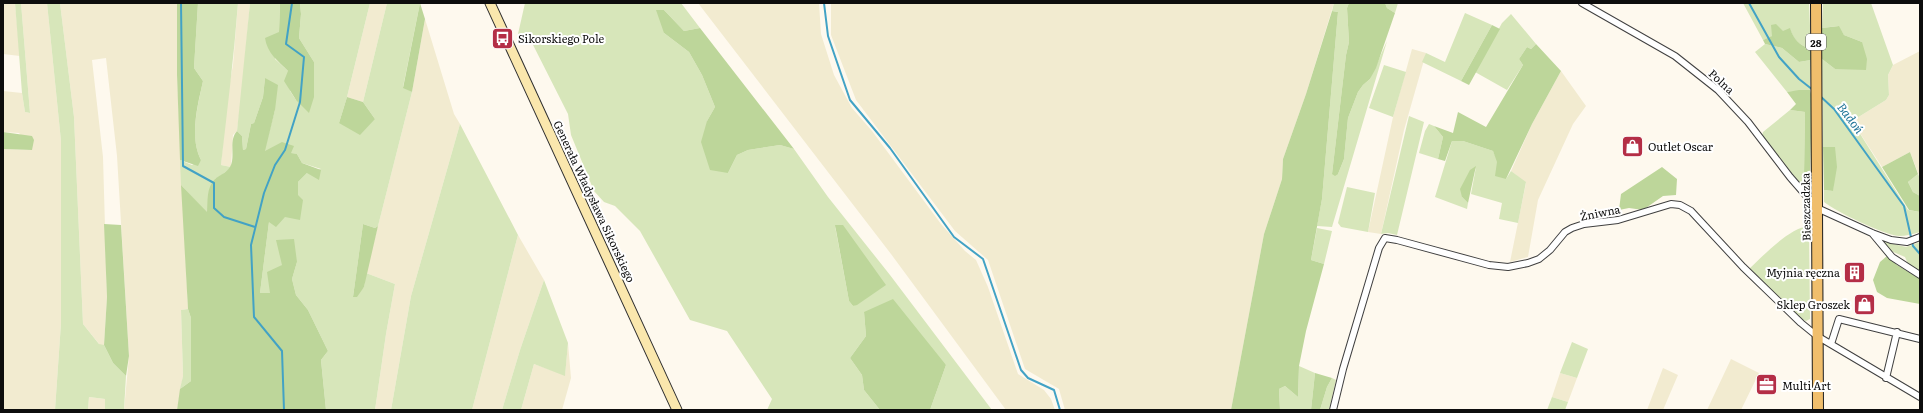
<svg xmlns="http://www.w3.org/2000/svg" width="1923" height="413" font-family="Literata,serif">
<rect width="100%" height="100%" fill="#fef9ee"/>
<!-- farmland -->
<path fill="#f2ebd0" d="M3,3H15L20,56L3,54Z
M21,3H47L61,141V323L55,410H3V149L32,150L19,133L3,132V91L22,93L25,112L30,113Z
M60,3H177V75L188,309L181,310L183,376L177,410H124L129,356L117,156L106,58L92,60L103,157L107,297L104,345H100L83,324L74,117Z
M238,3H250L242,92L237,131L233,135L231,167L221,165L227,98L233,65Z
M370,3H387L363,102L347,97Z
M698,3H819L821,34L834,75L852,108L872,131L941,224L965,251L976,260L988,287L1018,374L1044,390L1051,399L1055,410H1006L891,254Z
M831,3H1334L1306,94L1283,159L1282,179L1264,234L1231,410H1065L1059,389L1025,369L988,260L955,231L856,100L831,35Z
M425,19L454,114L460,124L411,296L391,410H375L386,334L395,284L366,273L412,92Z
M1412,49L1426,53L1404,130L1381,234L1368,232L1393,117Z
M1920,51V178L1910,152L1882,167L1852,121L1886,100L1889,95L1888,75L1893,65Z
M1561,71L1586,106L1573,124L1538,200L1528,257L1510,262L1526,183L1511,171L1532,124Z
M518,235L544,280L520,350L502,410H472Z
M568,343L571,378L562,410H521L534,364L565,375Z
M1731,359L1759,373L1741,410H1707Z
M1663,368L1678,375L1663,410H1647Z
M1560,373L1577,378L1568,402L1552,397Z
M89,397L105,399V410H88Z"/>
<!-- green -->
<path fill="#d7e6ba" fill-rule="evenodd" d="M15,3H21L30,113L25,112L22,93Z
M47,3H60L74,117L83,324L99,344L104,345L113,363L126,376L124,410H105V399L89,397L88,410H55L61,323V141Z
M198,3H238C234,57 227,111 221,165L231,167L222,175L215,179L207,213L181,185L180,160L192,165L201,160C189,137 198,105 203,81L194,68Z
M250,3H280L279,32L275,59L288,71L290,91L296,100L314,62L299,38L301,14L300,3H370L347,97L339,123L375,119L363,102L387,3H420L403,87L412,92L378,226L375,228L363,224L353,297L364,287L366,273L395,284L386,334L375,410H326L321,360L328,351L308,310L296,295L292,279L297,262L282,265L270,293H260L269,222L298,195V182L307,173L321,169L302,163L297,154L264,151L275,110L265,78L263,97L254,123L251,124L246,149L243,150L242,136L237,131Z
M525,3H681L700,28L684,31L664,10V33L689,52L702,75L715,107L707,121L728,173L737,155L748,150L780,145L794,149L828,197L890,275L992,410H930L946,365L864,312L866,336L850,358L862,375L864,390L880,410H767L772,399L727,331L690,320L640,231L615,206L604,202L594,191L571,135L568,114L529,37L518,34ZM835,226L865,299L853,306L849,301Z
M1334,3H1349L1347,8L1349,42L1346,55L1332,174H1338L1344,159L1348,118L1358,92L1363,85L1370,79L1387,41L1332,227L1317,226L1322,199L1338,12L1332,11Z
M1385,3H1398L1395,13L1387,8Z
M1743,3H1809L1811,49C1799,45 1794,40 1790,29L1763,40Z
M1823,3H1871L1893,65L1888,75L1889,95L1886,100L1852,121L1908,210L1920,212V232C1913,234 1906,236 1899,236C1882,234 1837,212 1824,202V190L1833,191L1835,148L1823,147L1822,59L1835,69L1862,42L1844,35L1838,26L1822,28Z
M1465,13L1492,25L1461,81L1422,62L1426,53L1445,62Z
M1511,14L1536,44L1531,49L1527,47L1519,59L1523,65L1507,90L1475,72L1502,23Z
M1765,44L1782,48L1799,62L1811,60L1810,90L1787,92L1755,52Z
M1384,65L1406,72L1393,117L1369,108Z
M1790,110L1805,112L1804,175L1810,176V185L1807,187L1799,182L1762,136L1763,132Z
M1409,116L1424,122L1397,235L1388,233L1381,234Z
M460,124L518,235L472,410H391L411,296Z
M1429,124L1434,126L1443,137L1438,159L1419,153L1425,131Z
M1452,141H1463L1493,151L1506,179L1511,171L1526,182L1518,223L1499,219L1502,203L1471,194L1476,167L1462,197L1468,203L1467,209L1435,197Z
M1918,174L1920,178V196L1913,192L1908,182Z
M1347,187L1375,193L1368,232L1341,227L1338,223Z
M1809,226L1810,319L1806,321L1799,318L1780,302L1782,299L1779,296L1776,298L1749,269C1764,255 1789,228 1809,226Z
M1317,228L1332,231L1324,264L1311,260Z
M1885,242L1906,247L1920,242V273L1908,264L1905,257L1891,251L1884,244Z
M544,280L568,343L565,376L534,364L521,410H502L520,350Z
M188,309L191,318V381L180,389L183,376L181,310Z
M1572,342L1588,349L1577,378L1560,373Z
M1299,366L1315,373L1311,410H1280L1279,389L1285,386L1298,397Z
M1332,378L1336,380L1329,410H1320L1327,387Z
M1552,397L1568,402L1565,410H1547Z"/>
<!-- forest -->
<path fill="#bdd69a" d="M177,3H198L194,68L203,81C198,104 189,137 201,160L198,166L180,160L177,75Z
M280,3H300L301,14L299,38L314,62V97L309,113L296,100L284,81L288,71C278,61 267,53 265,38L279,32Z
M420,3L425,19L412,92L403,88Z
M1349,3H1385L1387,8L1395,13L1376,68L1370,79L1363,85L1358,92L1348,118L1344,159L1338,174L1335,176L1332,174L1346,55L1349,42L1347,8Z
M656,10H664L684,31L700,28L794,149L780,145L748,150L737,155L728,173L710,170L701,142L707,121L715,107L702,75L689,52L664,33Z
M1332,11L1338,12L1322,199L1311,260L1324,264L1306,331L1299,366L1298,397L1285,386L1279,389L1280,410H1231L1264,234L1282,179L1283,159L1306,94Z
M1776,24L1783,31L1790,28C1794,40 1799,45 1811,49V60L1799,62L1782,48L1765,44L1763,40L1772,36L1771,25Z
M1492,25L1500,29L1469,85L1461,81Z
M1839,26L1844,35L1862,42L1867,59L1866,70L1835,69L1822,59V28Z
M1536,44L1561,71L1532,124L1506,179L1495,176L1497,162L1493,151L1463,141H1452L1445,161L1438,159L1443,137L1434,126L1453,133L1458,112L1486,127L1523,65L1519,59L1527,47L1531,49Z
M265,78L278,85L275,110L265,151L282,142L294,146L291,153L297,154L302,163L321,170L319,180L307,173L298,182V195L303,200L300,220L285,217L276,227L269,222L260,293H270L267,272L282,265L276,240L294,239L297,262L292,279L296,295L308,310L328,351L321,360L326,410H177L180,389L191,381V318L188,309L181,185L207,212C208,201 206,188 215,179C220,175 226,173 230,167C236,157 228,141 237,131L242,136L243,150L246,149L251,124L254,123L263,97Z
M1799,90H1810L1812,98L1810,176L1804,175L1805,112L1790,110L1796,104L1787,92Z
M347,97L363,102L375,119L360,135L339,123Z
M3,132L32,136L34,140L32,150L3,149Z
M1823,147H1835L1837,167L1833,191L1824,190Z
M1910,152L1918,174L1908,182L1913,192L1920,196V212L1909,210L1882,167Z
M1476,166L1468,203L1462,197L1460,189L1470,170Z
M1662,167L1677,179L1676,195L1663,196L1643,210L1629,208L1619,210L1621,194Z
M104,224L121,225L129,356L126,376L113,363L104,345L107,297Z
M363,224L375,228L378,226L364,287L357,297H353Z
M835,225H843L886,285L857,305L853,306L849,301Z
M1887,256L1897,265L1920,279V304L1887,298L1877,292L1873,280L1880,262Z
M893,299L946,365L930,410H880L864,390L862,375L850,358L866,336L864,312Z
M1315,373L1332,378L1327,387L1320,410H1311Z"/>
<g fill="none" stroke-linecap="round" stroke-linejoin="round">
<!-- stream -->
<path stroke="#42a2c5" stroke-width="2" d="M181,3L183,166L214,183V208L224,217L255,227
M824,3L828,36L850,100L890,148L954,237L983,259L1021,370L1028,378L1054,390L1060,410
M1749,3L1779,57L1799,79L1813,90
M1819,95L1834,109L1904,206L1913,246L1920,254
M284,410L282,351L254,317L251,245L264,193L275,165L285,150L300,102L304,57L286,44L292,3"/>
<defs>
<path id="street" d="M1582,3L1675,56L1718,90L1748,122L1790,177L1817,208L1872,233L1891,240L1907,242L1920,237
M1872,233L1892,257L1920,275
M1831,344L1839,319L1920,339
M1886,378L1897,332
M1333,410L1343,369L1379,248L1385,238L1397,240L1489,265L1508,267L1528,263L1539,259L1550,250L1565,232L1572,228L1584,224L1618,220L1671,204L1680,205L1691,211L1743,267L1801,323L1817,336L1920,397"/>
<path id="secondary" d="M490,3L677,410"/>
<path id="primary" d="M1816,3L1818,410"/>
</defs>
<!-- street casing -->
<use href="#street" stroke="#404040" stroke-width="8"/>
<!-- secondary casing -->
<use href="#secondary" stroke="#2f2f2f" stroke-width="11"/>
<!-- primary casing -->
<use href="#primary" stroke="#1e1e1e" stroke-width="12"/>
<!-- street -->
<use href="#street" stroke="#fff" stroke-width="6"/>
<!-- secondary -->
<use href="#secondary" stroke="#fae7ad" stroke-width="9"/>
<!-- primary -->
<use href="#primary" stroke="#f0be6c" stroke-width="10"/>
</g>
<!-- icons -->
<defs>
<symbol id="bus-square" viewBox="-11 -11 22 22"><rect x="-9" y="-9" width="18" height="18" rx="4" fill="#b42e46" stroke="#fff"/><path d="M-5-6H5V4H4V6H2V4H-2V6H-4V4H-5ZM-3.5-4V0h7V-4ZM-3.5 1.2v1.5H-2V1.2ZM2 1.2v1.5H3.5V1.2Z" fill="#fff"/></symbol>
<symbol id="shop-square" viewBox="-11 -11 22 22"><rect x="-9" y="-9" width="18" height="18" rx="4" fill="#b42e46" stroke="#fff"/><path d="M-5-2.5h2.3a2.7 3.5 0 0 1 5.4 0H5L5.5 6h-11ZM-1.5-2.5h3a1.5 2.3 0 0 0-3 0Z" fill="#fff"/></symbol>
<symbol id="building-square" viewBox="-11 -11 22 22"><rect x="-9" y="-9" width="18" height="18" rx="4" fill="#b42e46" stroke="#fff"/><path d="M-4-6H4V6H1V3H-1V6H-4ZM-2.5-4.3h1.7v1.8h-1.7ZM.8-4.3h1.7v1.8H.8ZM-2.5-1h1.7V.8h-1.7ZM.8-1h1.7V.8H.8Z" fill="#fff"/></symbol>
<symbol id="office-square" viewBox="-11 -11 22 22"><rect x="-9" y="-9" width="18" height="18" rx="4" fill="#b42e46" stroke="#fff"/><path d="M-6-3h4V-5.5h4V-3h4V5H-6ZM-1-4.5V-3h2v-1.5ZM-6 0V1H6V0Z" fill="#fff"/></symbol>
</defs>
<g fill-rule="evenodd">
<use href="#bus-square" x="490" y="26" width="25" height="25"/>
<use href="#shop-square" x="1620" y="134" width="25" height="25"/>
<use href="#building-square" x="1842" y="260" width="25" height="25"/>
<use href="#shop-square" x="1852" y="292" width="25" height="25"/>
<use href="#office-square" x="1754" y="372" width="25" height="25"/>
</g>
<g text-anchor="middle" dominant-baseline="central" stroke-width="4" stroke-linejoin="round" paint-order="stroke">
<!-- shield labels -->
<rect fill="#fff" stroke="#565656" stroke-width="1" x="1806" y="34" width="20" height="16" rx="3"/>
<g font-size="10" font-weight="bold" fill="#0d0d0d">
<text x="1816" y="42">28</text>
</g>
<!-- poi labels -->
<g font-size="11" fill="#0d0d0d" stroke="#fff" text-anchor="start">
<text x="518" y="38">Sikorskiego Pole</text>
<text x="1648" y="146">Outlet Oscar</text>
<text x="1840" y="272" text-anchor="end">Myjnia ręczna</text>
<text x="1850" y="304" text-anchor="end">Sklep Groszek</text>
<text x="1782" y="385">Multi Art</text>
</g>
<!-- street labels -->
<g font-size="11" fill="#0d0d0d" stroke="#fff">
<text transform="translate(1722 81) rotate(43)">Polna</text>
<text transform="translate(595 201) rotate(65)">Generała Władysława Sikorskiego</text>
<text transform="translate(1805 207) rotate(-91)">Bieszczadzka</text>
<text transform="translate(1600 212) rotate(-11)">Żniwna</text>
</g>
<!-- water labels -->
<g font-size="12" font-style="italic" fill="#1e7397" stroke="#fff">
<text transform="translate(1851 118) rotate(53)">Badoń</text>
</g>
</g>
<!-- border -->
<rect width="1923" height="413" fill="none" stroke="#0d0d0d" stroke-width="8"/>
</svg>
